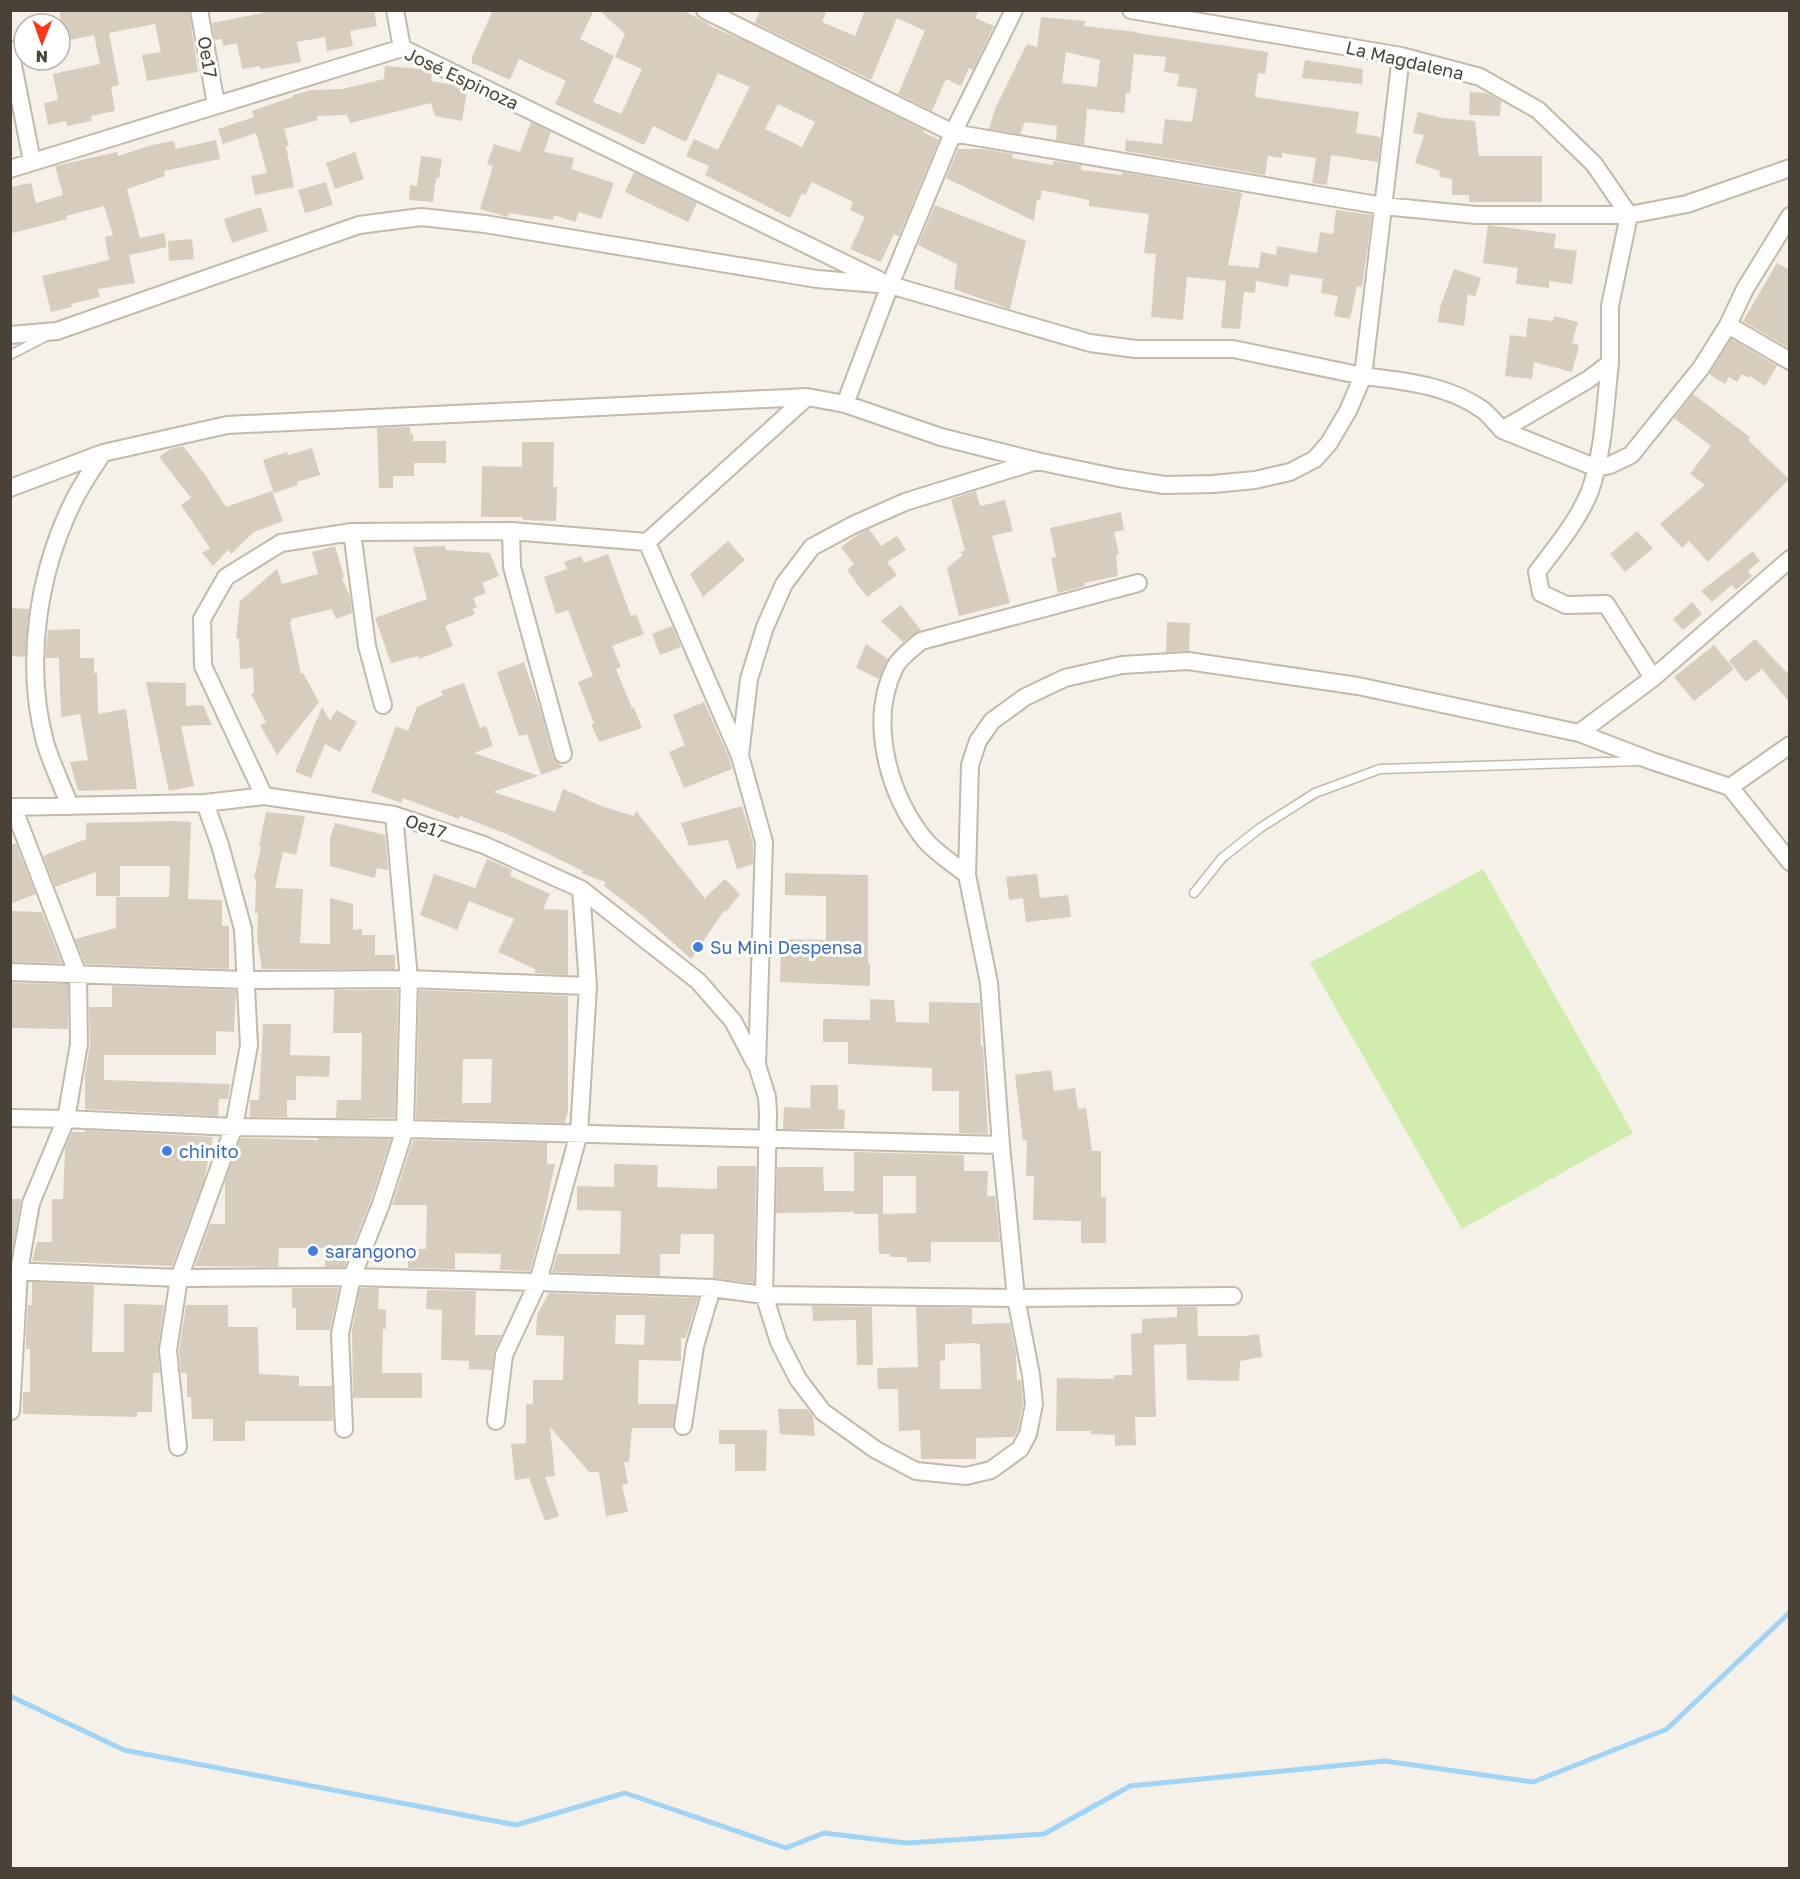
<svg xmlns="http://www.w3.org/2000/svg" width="1800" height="1879" font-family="'Golos Text',sans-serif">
<rect width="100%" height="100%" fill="#f5f1e8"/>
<!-- green -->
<path fill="#d1edad" d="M1483,869L1633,1133L1462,1229L1310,963Z"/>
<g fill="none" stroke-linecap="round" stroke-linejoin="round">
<!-- stream -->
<path stroke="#9fd4f7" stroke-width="5" d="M10,1696L124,1750L516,1825L625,1793L786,1848L824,1833L906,1843L1044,1834L1130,1786L1385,1761L1533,1782L1667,1729L1790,1612"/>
</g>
<!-- building -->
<path fill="#d8cdbc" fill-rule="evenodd" d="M60,10H189L198,72L147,81L142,55L161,52L155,24L109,33L119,85L111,87L115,111L91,116L92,121L67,126L66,121L48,125L44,103L58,100L53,74L100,64L94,35L60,42Z
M262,10H374L377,26L350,31L353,46L327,51L325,37L297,42L301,62L261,69L260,66L242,69L237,43L223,46L222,39L215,40L212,23L263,13Z
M493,10H594L580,39L614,56L593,102L621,114L642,69L615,57L625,34L599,10H682L709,24L708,25L747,42L924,130L923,132L939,140L899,236L894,234L881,262L850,249L865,217L850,210L853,202L812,182L805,195L802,193L790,218L705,175L709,166L686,156L694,139L718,150L750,87L718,73L686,142L653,126L644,145L555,104L566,81L519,59L510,80L472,63V57ZM778,104L815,122L802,147L765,129Z
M760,10H827L822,22L855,36L865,10H979L975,18L994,26L973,70L969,68L961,86L946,79L932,111L898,94L925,31L897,18L871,80L755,23Z
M1041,17L1085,21L1084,26L1137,32V33L1268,52L1265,74L1258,73L1255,97L1359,112L1356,133L1381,137L1378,162L1331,155L1327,185L1312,183L1316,158L1282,153V158L1268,156L1265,175L1125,151L1126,140L1162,144L1165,119L1192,122L1197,89L1177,86L1179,74L1164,72L1166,57L1134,54L1130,93H1126L1124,113L1087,109L1084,145L1056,140L1057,126L1025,122L1020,134L989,129L995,109L1027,44L1037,47ZM1066,52L1100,60L1097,87L1062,83Z
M1305,60L1363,69L1362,84L1302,78Z
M385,66L421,69L432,74L431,81L454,85L467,91L462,121L435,116L431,103L350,123L347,115L316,116L318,120L284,129L289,146H286L294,187L255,195L251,176L267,173L256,133L223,144L218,129L254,117L252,111L293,97V95L311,90L342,89L384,79Z
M1470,92L1486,93L1501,101L1500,116L1469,115Z
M1418,112L1442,118L1475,121L1479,156H1542V202H1469V195H1452V179L1439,177L1440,171L1415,163L1424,135L1413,133Z
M531,122L551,132L544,152L574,158L571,169L614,183L601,219L579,212L575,222L554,215L553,220L509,213L508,217L480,209L493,166L487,164L494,144L520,152Z
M216,140L220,159L164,171L165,176L127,189L140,238L164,233L167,247L129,255L135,283L98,289L100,297L71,304L72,307L51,312L42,276L109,260L105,237L113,235L104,206L66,216L67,219L13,233L10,221V187L31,183L36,203L63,195L55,166L117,152L118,156L152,145L174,141L176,149Z
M958,149H983L1013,154L1012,158L1047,164L1053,165V161L1081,165V170L1122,175V172L1242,193L1228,265L1259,268L1261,252L1276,255L1277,246L1317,253L1320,232L1333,234L1336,210L1372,215L1362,287L1357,286L1350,319L1334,316L1338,296L1321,293L1323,279L1290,274L1288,287L1256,281L1255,293L1244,292L1240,329L1221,328L1226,281L1187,277L1183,320L1151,317L1156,254L1144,253L1149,214L1089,206V200L1042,190L1040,200L1037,199L1034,221L946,178Z
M355,152L364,179L335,189L326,163Z
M421,156L442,159L439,178H436L433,202L409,200L410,185L417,186Z
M634,172L697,203L688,222L625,192Z
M326,182L333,205L305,213L298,190Z
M935,205L1026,241L1010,309L954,289L957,264L918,245Z
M261,207L268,231L232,243L224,219Z
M1488,225L1556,234L1554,248L1577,251L1572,284L1549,281V288L1516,284L1518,268L1483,263Z
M192,239L194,259L169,261L168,241Z
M1777,263L1790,270V349L1743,321Z
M1454,269L1481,278L1475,297L1468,294L1464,326L1438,322L1440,307Z
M1554,316L1578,322L1572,343L1579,345L1572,372L1534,362L1532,379L1505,376L1510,335L1526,337L1528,318L1553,321Z
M1731,339L1777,366L1765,386L1750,376L1749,378L1742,374L1737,382L1729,377L1725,384L1709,374Z
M1693,394L1750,437L1748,440L1789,479L1708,562L1689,541L1682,548L1660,524L1705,485L1690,474L1711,446L1674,418Z
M410,427V434H413V441H446V463H414V476H393V488H379L377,428Z
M522,442H554L553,487H557L556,521L523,520V517H481L482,466L522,467Z
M183,446L206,476L226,507L272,491L283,521L254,532L231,554L228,550L213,566L202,553L210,548L181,505L191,498L159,457L170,449Z
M312,448L320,475L297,482L298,485L274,493L263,460L287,452L288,455Z
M976,491L980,506L1005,500L1013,531L992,536L1010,603L959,616L947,568L963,555L960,552L965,550L951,499Z
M1121,512L1124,530L1114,532L1119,554L1116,555L1118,576L1084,583L1085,586L1058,593L1051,558L1056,557L1050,528Z
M869,529L881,546L897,536L906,550L887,562L897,575L867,597L847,570L854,564L841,547L859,534Z
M1637,531L1653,548L1625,572L1610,554Z
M728,541L745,560L703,597L690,574Z
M335,546L344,577L342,578L350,597L352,613L336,619L332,609L291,619L292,622H290L301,674L303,673L319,702L277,755L260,725L266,722L251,694L254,693L253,668L240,669L239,639L236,638L240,601L277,569L282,584L318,574L312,552Z
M445,546L446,550L490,553L499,576L482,583L486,593L473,598L477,607L473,609L475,614L445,626L453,646L419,659L418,656L391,663L375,618L427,599L413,547Z
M1753,551L1760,561L1748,571L1752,576L1736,590L1732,585L1712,602L1701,591Z
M608,554L631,616L636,614L644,634L612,646L621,667L616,669L632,708L634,707L642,728L599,742L591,724L594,723L578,682L593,676L568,610L556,614L544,577L567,569L564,562L581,556L584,563Z
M1692,602L1702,614L1683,630L1673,619Z
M901,605L921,630L903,642L881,621Z
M10,608L29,609L25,657L10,656Z
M1167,622L1190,623L1189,651L1166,652Z
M672,626L681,647L660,655L652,634Z
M80,629V658H94V673H97L98,714L126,709L137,789L78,791L70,762L88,760L80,714L61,717L59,658H46V650L48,630Z
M1755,639L1790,676V703L1762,669L1746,682L1729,661Z
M866,644L888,659L879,679L856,668Z
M1714,645L1734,669L1694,701L1674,677Z
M524,662L539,706L553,757L563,767L541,775L527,734L519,736L497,672Z
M146,682L186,683V706L203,705L212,725L181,726L194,786L169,791Z
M464,683L480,728L486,726L493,746L474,753L539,776L493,792L555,812L563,789L604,807L634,816L636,811L706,900L705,898L725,879L740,894L726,912L724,911L691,959L642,915L604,886L605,882L582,873L583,871L509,835L460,816L459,819L403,798L401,803L371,792L396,726L408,731L417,707L443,695L441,691Z
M704,702L730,760L732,769L684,788L669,752L685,745L673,715Z
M322,707L330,721L336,710L357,722L340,752L325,744L311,778L295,772Z
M742,806L753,843V864L737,869L728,840L689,846L681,823Z
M266,812L305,816L296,855L283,852L275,888L303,889L300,943L330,944V898L353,904V930L362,929V935H375V955H395V969H262L257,939L258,913H255L256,879H254L261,847L259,846Z
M173,821L191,822L188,899L222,900V926H229V969L85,964L75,939L116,928V897H169L170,866H120V896H96V872L55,887L43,856L86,839V823Z
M335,823L385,835L388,870L377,868L375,878L330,866V838Z
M10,844H16L36,894L10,904Z
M487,859L512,870L510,876L550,894L543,909L568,910V975L535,973V969L498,952L514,919L469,901L457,930L420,915L434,874L475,888Z
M785,873L868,875V963H870V986L780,982L781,939L826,940V896L785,895Z
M1037,874L1040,898L1068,895L1071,917L1026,922L1023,898L1009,900L1006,877Z
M10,911L42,912L62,963L10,962Z
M10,983L68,984V1029L10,1028Z
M112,986L236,990L234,1032L216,1031V1055H104V1080L230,1084L228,1099H219L218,1116L85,1109V1074L90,1044L89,1007H112Z
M334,990H398L395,1118H336L337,1100H361L362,1033H333Z
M419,990L568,996V1111L565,1123L416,1119ZM463,1059H492L491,1103H462Z
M870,999L894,1000L896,1022L929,1023V1002L980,1003L981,1046H983L988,1134L959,1133V1091H932V1068L848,1064V1042H823V1019L870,1020Z
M263,1024H291L290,1055L330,1056L329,1077L296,1076V1100H287V1117H250V1100H259Z
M1051,1070L1054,1091L1075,1088L1078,1109L1086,1108L1092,1151H1101V1197H1106V1243H1081V1221L1033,1220L1034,1176H1026L1027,1140L1023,1141L1015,1075Z
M811,1085H838V1109L845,1110L844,1129H783L784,1107L810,1108Z
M85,1130L213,1137L204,1180L172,1266L32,1261L37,1242H52V1199H63L65,1148L72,1132H85Z
M241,1138L318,1140V1138L391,1139L371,1200L352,1248H347V1260L345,1267H325V1248H279L278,1267L195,1266L210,1224H225V1181Z
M413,1140L547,1143V1164H555L540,1234L530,1271L500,1270L501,1254L455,1253V1269L408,1268V1249H426L427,1205H392Z
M854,1152L964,1155V1171H988L987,1196H995L1000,1242H931V1262H907V1257H890V1254H879L878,1214H854V1212L776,1213L777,1167H823L824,1191H854ZM883,1176H916V1213L883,1214Z
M614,1164L658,1165L657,1187L717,1189V1166H756L754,1283L713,1278L714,1234H681L680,1254H660V1276L552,1272L557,1254H620L621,1211L577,1210V1186L614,1187Z
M10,1199H21L12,1253H10Z
M32,1282L94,1285L92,1352H124V1304L164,1305L158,1349L160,1373H153L152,1412H137V1417L23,1414V1392H30V1349H26V1335L28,1305H32Z
M292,1288H339L330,1330H296V1308H292Z
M360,1288H379L378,1309L386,1310V1329H383L382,1373H422V1398H353L352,1330Z
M427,1290L476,1291L475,1335H502L494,1351L492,1370L469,1369V1361L441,1360L442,1310L426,1309Z
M549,1293L698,1298L686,1338H681V1361L639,1360L638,1404H676L673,1428H632L629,1462H624L628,1484L622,1485L628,1512L606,1516L599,1472H589L550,1427L555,1476L545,1477L559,1516L545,1521L529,1478L515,1480L511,1444L526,1443V1404H533V1380H563L564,1336L536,1335L537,1315ZM616,1315H645L644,1345L615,1344Z
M186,1305H228V1327H258L259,1374L299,1376V1386H332L333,1421H245V1441H213V1419H192L191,1397H187V1373H181L179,1350Z
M812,1306L872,1307L873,1365H857L856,1320L813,1321Z
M916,1307L972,1308V1324L1010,1323L1016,1353L1017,1380H1021L1023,1404L1018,1430L1014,1437L976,1438V1459H921L920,1430L899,1431L898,1389H878L877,1368L918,1367ZM975,1343L980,1344L981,1389H940V1361L945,1360V1344Z
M1177,1307H1197L1198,1336H1244L1259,1334L1262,1357L1240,1361L1239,1381L1187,1380L1186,1344L1154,1345L1156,1417H1135L1136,1445L1115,1446V1435L1091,1434V1431H1056L1057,1378L1114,1379V1375H1132L1131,1334L1142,1333V1319L1177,1317Z
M778,1409H807L813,1416L815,1436L780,1434Z
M719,1430H767L766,1471H735V1444H719Z"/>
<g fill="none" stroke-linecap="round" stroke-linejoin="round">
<defs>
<path id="service" d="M10,355L45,337
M1194,893L1222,858L1260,828L1315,793L1380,769L1640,761"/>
<path id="minor" d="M199,10L216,104
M395,10L402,48
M705,10L953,133L1383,206L1476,215H1629L1687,204L1790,168
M1131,10L1401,56L1480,77L1538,110L1594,164L1629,215L1610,306V363
M10,50L32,161
M10,169L402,48L879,280
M1728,325L1790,361
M10,335L57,331L359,225L421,217L485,224L817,279L890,285L1090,343L1136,349H1233L1363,376L1401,56
M845,404L941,437L1037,461L1119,478L1164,485L1213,484L1255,480L1290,472L1315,459L1329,443L1348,411L1363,376C1404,381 1448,385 1483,410C1490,416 1496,423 1502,430
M10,488L103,453L227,425L807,397L845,404L890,285L953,133L1014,10
M511,531L512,567L563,754
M352,532L367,646L383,705
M647,542L807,397
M1653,678L1606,604L1566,605L1541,593L1537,572C1556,547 1578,521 1590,491C1604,451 1605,405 1610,363L1589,379L1502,430L1597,468L1610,465L1631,455L1701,368L1728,325L1745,289L1790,216
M1579,733L1653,678L1790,559
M740,755L749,679L765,627L784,584L812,547L853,525L905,502L1037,461
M1730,787L1790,862
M264,796L203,666L202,619L226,577L281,543L352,532L511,531L647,542L740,756L764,842L757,1065L767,1097L768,1113L764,1295L779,1342L798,1379L823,1412L876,1450L916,1471L966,1476L991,1470L1020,1449L1028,1434L1034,1404L1031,1375L1016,1298L1001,1145L989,983L967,875L970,765L978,741L992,721L1025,697L1065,678L1122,665L1188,661L1358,686L1579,733L1652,761L1730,787L1790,745
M70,806C62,785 51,763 45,742C24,663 38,572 74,500C82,484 93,468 103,453
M10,807L205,803L264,796L394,815L484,845L581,889L698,981L733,1021L755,1063
M967,875C954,864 936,853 925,840C888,794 868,721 895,667C900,657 913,648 921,641L1138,583
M10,972L245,980L409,979L588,986
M10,1118L66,1119L234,1127L405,1129L1001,1145
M10,1271L179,1278L352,1277L538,1282L712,1288L764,1295L1016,1298L1233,1296
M11,1411L19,1271L31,1203L66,1119L79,1044L78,975L13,807
M496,1421L504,1355L538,1282L579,1133L588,986L581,889
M683,1426L695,1346L712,1288
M344,1429L340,1334L352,1277L381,1204L405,1129L409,979L394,815
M178,1447L168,1350L179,1278L234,1127L249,1045L243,929L220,845L205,803"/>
</defs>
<!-- service casing -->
<use href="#service" stroke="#c2b9a9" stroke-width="11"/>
<!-- minor casing -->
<use href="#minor" stroke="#c2b9a9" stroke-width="20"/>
<!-- service -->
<use href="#service" stroke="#fff" stroke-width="8"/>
<!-- minor -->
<use href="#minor" stroke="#fff" stroke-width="16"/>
</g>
<!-- markers -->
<g fill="#3f7fe0" stroke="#fff" stroke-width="2">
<circle cx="698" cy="947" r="6"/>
<circle cx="167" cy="1151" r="6"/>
<circle cx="313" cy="1251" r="6"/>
</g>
<g text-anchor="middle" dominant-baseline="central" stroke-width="6" stroke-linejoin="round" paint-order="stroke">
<!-- street labels -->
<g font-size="18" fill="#4a4236" stroke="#fff">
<text transform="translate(208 57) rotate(80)">Oe17</text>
<text transform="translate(1405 60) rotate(13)">La Magdalena</text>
<text transform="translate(462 78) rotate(25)">José Espinoza</text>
<text transform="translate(426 826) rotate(19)">Oe17</text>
</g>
<!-- shop labels -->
<g font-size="18" fill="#366cbe" stroke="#fff" text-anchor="start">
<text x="710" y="947">Su Mini Despensa</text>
<text x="179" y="1151">chinito</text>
<text x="325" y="1251">sarangono</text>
</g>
</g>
<!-- border -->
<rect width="1800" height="1879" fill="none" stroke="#4a4236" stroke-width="24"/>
<!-- north arrow -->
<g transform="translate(42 42) rotate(181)"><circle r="28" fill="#ffffff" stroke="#b7b3af" stroke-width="1.5"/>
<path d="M0-4.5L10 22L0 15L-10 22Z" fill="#ff3615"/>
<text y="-9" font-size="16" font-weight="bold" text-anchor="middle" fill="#4a4236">N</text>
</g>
</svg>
